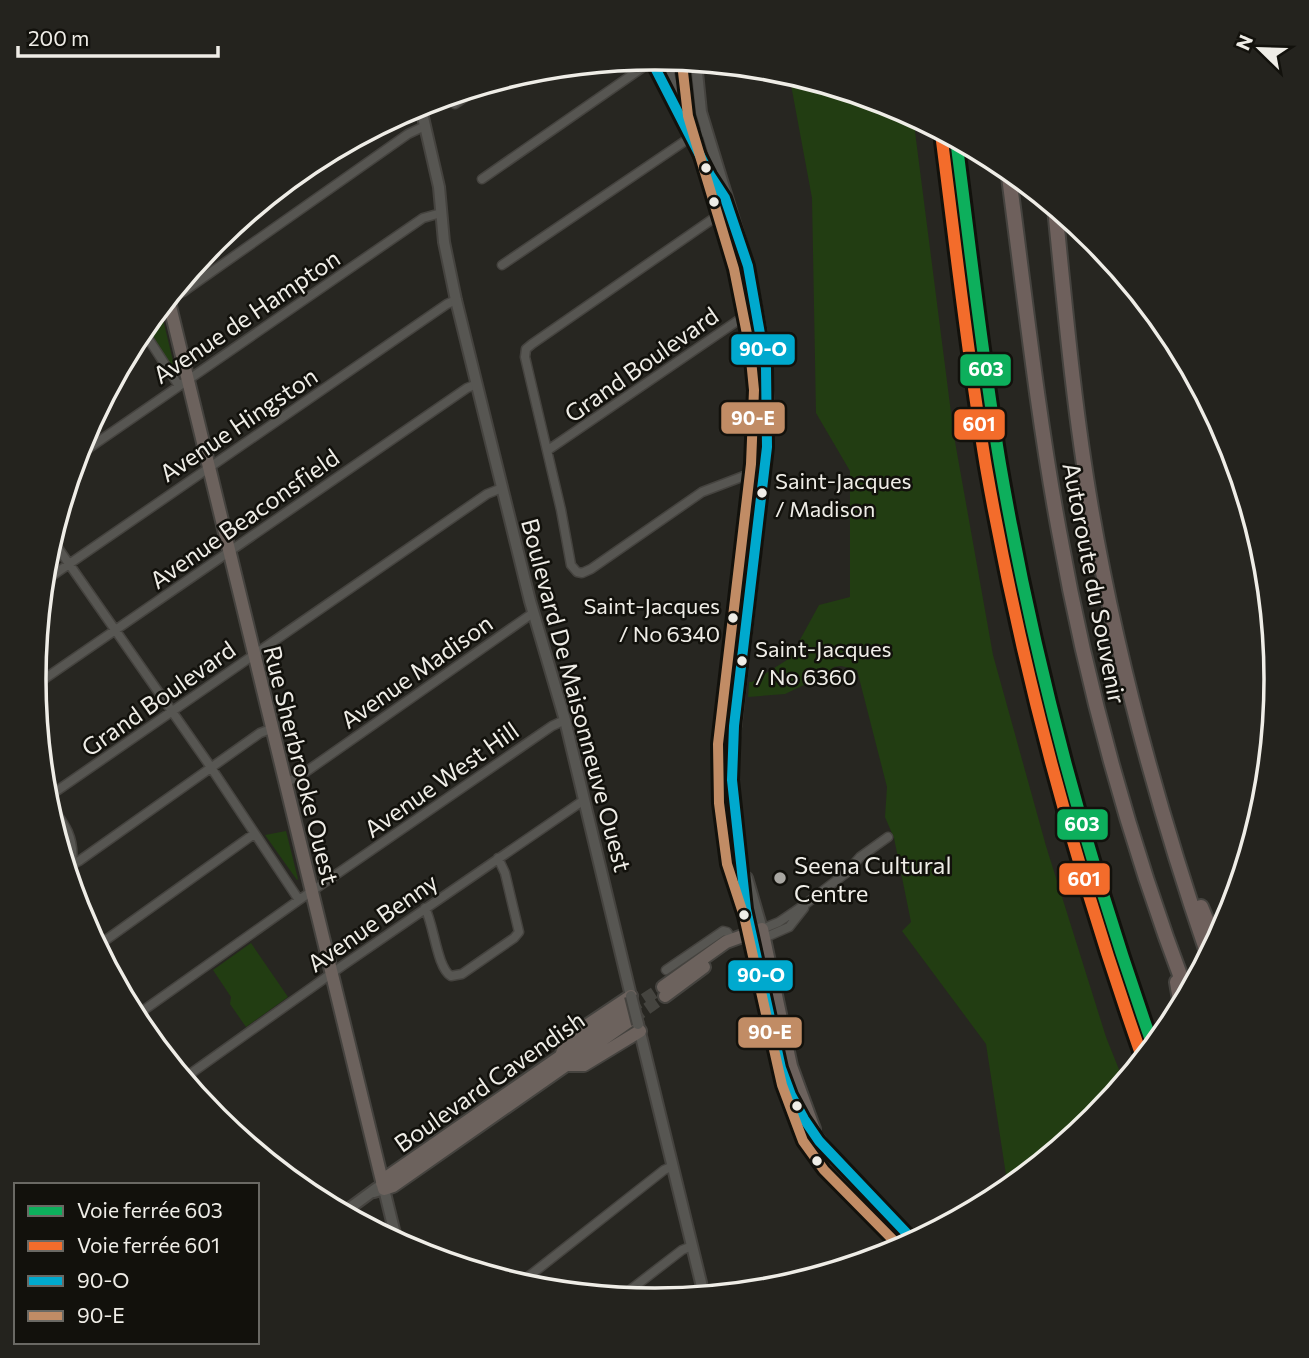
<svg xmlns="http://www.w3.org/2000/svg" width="1309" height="1358" font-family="Commissioner,sans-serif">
<rect width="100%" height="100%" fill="#272621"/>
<!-- green -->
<path fill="#223d12" d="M670,59L691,61L695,126L692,127Z
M789,74L893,105L913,116L954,436L993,655L1046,846L1106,1037L1124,1082L1094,1119L1008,1188L986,1044L902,931L911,922L894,838L885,817L887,787L857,670L841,666L834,667L825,675L785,694L748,697L749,682H752L790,658L819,605L850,597V471L816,413L812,198Z
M160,307L175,369L174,371L146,324Z
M286,831L298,879L297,880L265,835Z
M251,943L288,997L246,1027L230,1004L231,997L213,970Z"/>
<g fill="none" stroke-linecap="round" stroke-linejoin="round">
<!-- primary-tunnel -->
<path stroke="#45443f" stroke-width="12" stroke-dasharray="12 6" stroke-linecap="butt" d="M629,1009L663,987
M632,1019L665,996"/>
<defs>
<path id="street" d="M455,104L481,86
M482,179L652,61
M730,210L717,216L532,344L526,349L525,357L561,510L571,565L577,572L582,573L591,569L702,492L744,476L764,477
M502,265L685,141L706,131
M168,298L183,292L408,134L425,126
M142,329L179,386
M548,450L743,317L757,312
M76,457L423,218L441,213
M51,538L208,763L299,900
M43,582L447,304L456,300
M34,686L467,388L477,384
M285,782L297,778L533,613
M45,799L487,494L502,488
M46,799C62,821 75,834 72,863
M66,868L79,861L260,733L271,729
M425,908C434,925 437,968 451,976L462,974L514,938L519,932L505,873L498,858
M762,929L779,922L807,903L846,873L860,857L888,837
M764,938L789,927L804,908
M96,947L254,834
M666,970L723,931L727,932L732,939
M123,997L178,1073
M134,1017L299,900L552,726L565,720
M183,1079L342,966L584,800
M519,1284L664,1170L673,1166
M621,1297L682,1250L692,1246"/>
<path id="secondary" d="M650,58L722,193
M665,59L676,100
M696,62L701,112L748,266L762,338L768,401L765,465L732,755L734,815L751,932
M420,104L439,187L444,242L456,300L530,601L565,720L631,996
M747,878L762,929
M638,1024L704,1295
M374,1192L384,1189L397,1242
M343,1213L377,1188"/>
<path id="primary" d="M168,298L384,1189L393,1186L632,1019
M751,932L781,1068L796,1111L835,1161L914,1241
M663,987L726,942L762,929L791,1066L814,1129
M665,996L704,967
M561,1056L568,1038L631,996
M568,1065H584L640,1031
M382,1183L390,1175L629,1009"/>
<path id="highway" d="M1008,169C1024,290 1037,411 1059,531C1087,689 1130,844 1187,994
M1055,208C1065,308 1074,409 1091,508C1117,660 1158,809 1208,955
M1201,907L1215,941
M1177,982L1181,1006"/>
</defs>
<!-- street casing -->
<use href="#street" stroke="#45433f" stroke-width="11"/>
<!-- secondary casing -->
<use href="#secondary" stroke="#45433f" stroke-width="14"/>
<!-- primary casing -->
<use href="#primary" stroke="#45433f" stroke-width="16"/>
<!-- highway casing -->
<use href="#highway" stroke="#45433f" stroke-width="18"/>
<!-- street -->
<use href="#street" stroke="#575652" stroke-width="8"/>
<!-- secondary -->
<use href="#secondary" stroke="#575652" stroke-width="10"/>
<!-- primary -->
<use href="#primary" stroke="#6c625d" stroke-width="12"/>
<!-- highway -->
<use href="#highway" stroke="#6e605c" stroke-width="14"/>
<!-- rail -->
<path stroke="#5d5c58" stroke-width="2" stroke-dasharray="14 7" stroke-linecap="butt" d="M947,134C960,241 972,348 990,455C1024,658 1076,860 1147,1054"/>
<defs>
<path id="secondary-bridge" d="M631,996L638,1024"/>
</defs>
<!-- secondary-bridge casing -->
<use href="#secondary-bridge" stroke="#45433f" stroke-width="14" stroke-linecap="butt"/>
<!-- secondary-bridge -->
<use href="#secondary-bridge" stroke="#575652" stroke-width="10"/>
<defs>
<path id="bus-1" d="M650,58L710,175L725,198L748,266L766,368L767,447L734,726L732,780L746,909L781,1068L791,1095L804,1119L819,1141L914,1241"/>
<path id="bus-2" d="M682,63L688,116L734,269L750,349L754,390L751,464L718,744L719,803L727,864L744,916L782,1085L803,1141L824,1170L901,1248"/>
</defs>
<!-- bus-1 casing -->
<use href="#bus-1" stroke="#12110c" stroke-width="16"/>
<!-- bus-2 casing -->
<use href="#bus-2" stroke="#12110c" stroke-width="16"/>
<!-- bus-1 -->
<use href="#bus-1" stroke="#00a9ce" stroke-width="10"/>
<!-- bus-2 -->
<use href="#bus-2" stroke="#c18c65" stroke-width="10"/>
<defs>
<path id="rail-1" d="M956,139C970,247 982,356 1000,464C1034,662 1086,856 1153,1046"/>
<path id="rail-2" d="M942,141C956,249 968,359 986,467C1021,666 1073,860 1140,1051"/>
</defs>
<!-- rail-1 casing -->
<use href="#rail-1" stroke="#12110c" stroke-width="18"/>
<!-- rail-2 casing -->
<use href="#rail-2" stroke="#12110c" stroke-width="18"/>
<!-- rail-1 -->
<use href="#rail-1" stroke="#0daf5c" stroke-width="12"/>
<!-- rail-2 -->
<use href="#rail-2" stroke="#f36c2b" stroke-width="12"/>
</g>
<!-- markers -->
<g fill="#efede7" stroke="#12110c" stroke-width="2.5">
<circle cx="706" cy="168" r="6"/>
<circle cx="714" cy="202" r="6"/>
<circle cx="762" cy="493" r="6"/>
<circle cx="733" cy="618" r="6"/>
<circle cx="742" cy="661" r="6"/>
<circle cx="744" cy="915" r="6"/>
<circle cx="797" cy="1106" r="6"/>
<circle cx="817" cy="1161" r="6"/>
</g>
<circle fill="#a9a7a2" stroke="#12110c" stroke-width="2.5" cx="780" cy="878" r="7"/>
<g text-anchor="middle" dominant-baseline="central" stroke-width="5" stroke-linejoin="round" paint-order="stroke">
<!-- bus labels -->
<g font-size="22" fill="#efede7" stroke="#12110c" text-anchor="start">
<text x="775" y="480">Saint-Jacques<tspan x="775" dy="28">/ Madison</tspan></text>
<text x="720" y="605" text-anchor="end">Saint-Jacques<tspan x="720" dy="28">/ No 6340</tspan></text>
<text x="755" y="648">Saint-Jacques<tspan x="755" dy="28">/ No 6360</tspan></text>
</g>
<!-- street labels -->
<g font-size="24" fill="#efede7" stroke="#12110c">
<text transform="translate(246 316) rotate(-34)">Avenue de Hampton</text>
<text transform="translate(641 364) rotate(-35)">Grand Boulevard</text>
<text transform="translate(238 424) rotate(-34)">Avenue Hingston</text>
<text transform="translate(244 518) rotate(-35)">Avenue Beaconsfield</text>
<text transform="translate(1095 583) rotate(79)">Autoroute du Souvenir</text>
<text transform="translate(416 671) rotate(-35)">Avenue Madison</text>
<text transform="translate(577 695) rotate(75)">Boulevard De Maisonneuve Ouest</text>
<text transform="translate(158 698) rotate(-35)">Grand Boulevard</text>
<text transform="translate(302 765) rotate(76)">Rue Sherbrooke Ouest</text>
<text transform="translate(441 779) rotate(-35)">Avenue West Hill</text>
<text transform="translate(372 922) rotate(-35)">Avenue Benny</text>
<text transform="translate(489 1081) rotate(-35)">Boulevard Cavendish</text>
</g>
<!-- poi labels -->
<g font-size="24" fill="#efede7" stroke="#12110c" text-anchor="start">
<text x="794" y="864">Seena Cultural<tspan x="794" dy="28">Centre</tspan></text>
</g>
</g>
<!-- crop -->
<path d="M0 0H1309V1358H0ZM46 679a609 609 0 1 1 1218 0a609 609 0 1 1-1218 0Z" fill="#24231e" fill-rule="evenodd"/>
<path fill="none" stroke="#efede7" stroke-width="3.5" d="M46 679a609 609 0 1 1 1218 0a609 609 0 1 1-1218 0Z"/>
<g stroke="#12110c" stroke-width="2.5">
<rect x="730" y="333" width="66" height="33" rx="7" fill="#00a9ce"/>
<rect x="959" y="353" width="53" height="34" rx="7" fill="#0daf5c"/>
<rect x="720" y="401" width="66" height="34" rx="7" fill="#c18c65"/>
<rect x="953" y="408" width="53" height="33" rx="7" fill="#f36c2b"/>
<rect x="1056" y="808" width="53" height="33" rx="7" fill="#0daf5c"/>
<rect x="1058" y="862" width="53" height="34" rx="7" fill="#f36c2b"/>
<rect x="727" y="959" width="67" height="33" rx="7" fill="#00a9ce"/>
<rect x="737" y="1016" width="66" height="33" rx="7" fill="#c18c65"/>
</g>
<g font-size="19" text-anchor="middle" font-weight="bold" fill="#fff">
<text x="763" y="356">90-O</text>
<text x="986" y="376">603</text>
<text x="753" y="425">90-E</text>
<text x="979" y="431">601</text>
<text x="1082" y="831">603</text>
<text x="1084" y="886">601</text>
<text x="761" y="982">90-O</text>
<text x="770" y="1039">90-E</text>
</g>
<!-- legend -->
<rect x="14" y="1183" width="245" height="161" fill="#12110c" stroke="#6a6964" stroke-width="2"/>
<rect x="28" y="1206" width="35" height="10" fill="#0daf5c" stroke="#6a6964" stroke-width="2"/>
<text x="77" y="1218" font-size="21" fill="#efede7">Voie ferrée 603</text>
<rect x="28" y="1241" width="35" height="10" fill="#f36c2b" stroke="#6a6964" stroke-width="2"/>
<text x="77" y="1253" font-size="21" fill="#efede7">Voie ferrée 601</text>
<rect x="28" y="1276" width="35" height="10" fill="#00a9ce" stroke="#6a6964" stroke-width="2"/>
<text x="77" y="1288" font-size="21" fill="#efede7">90-O</text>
<rect x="28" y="1311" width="35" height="10" fill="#c18c65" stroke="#6a6964" stroke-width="2"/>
<text x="77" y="1323" font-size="21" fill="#efede7">90-E</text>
<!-- north arrow -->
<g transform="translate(1260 49) rotate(293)" stroke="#12110c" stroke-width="5" paint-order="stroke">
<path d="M0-5L12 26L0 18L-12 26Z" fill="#efede7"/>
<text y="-10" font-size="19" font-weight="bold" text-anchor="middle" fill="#efede7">N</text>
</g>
<!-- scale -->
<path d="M18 46v10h200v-10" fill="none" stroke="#efede7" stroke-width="3.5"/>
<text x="28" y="46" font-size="21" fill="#efede7" stroke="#12110c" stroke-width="5" paint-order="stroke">200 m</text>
</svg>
